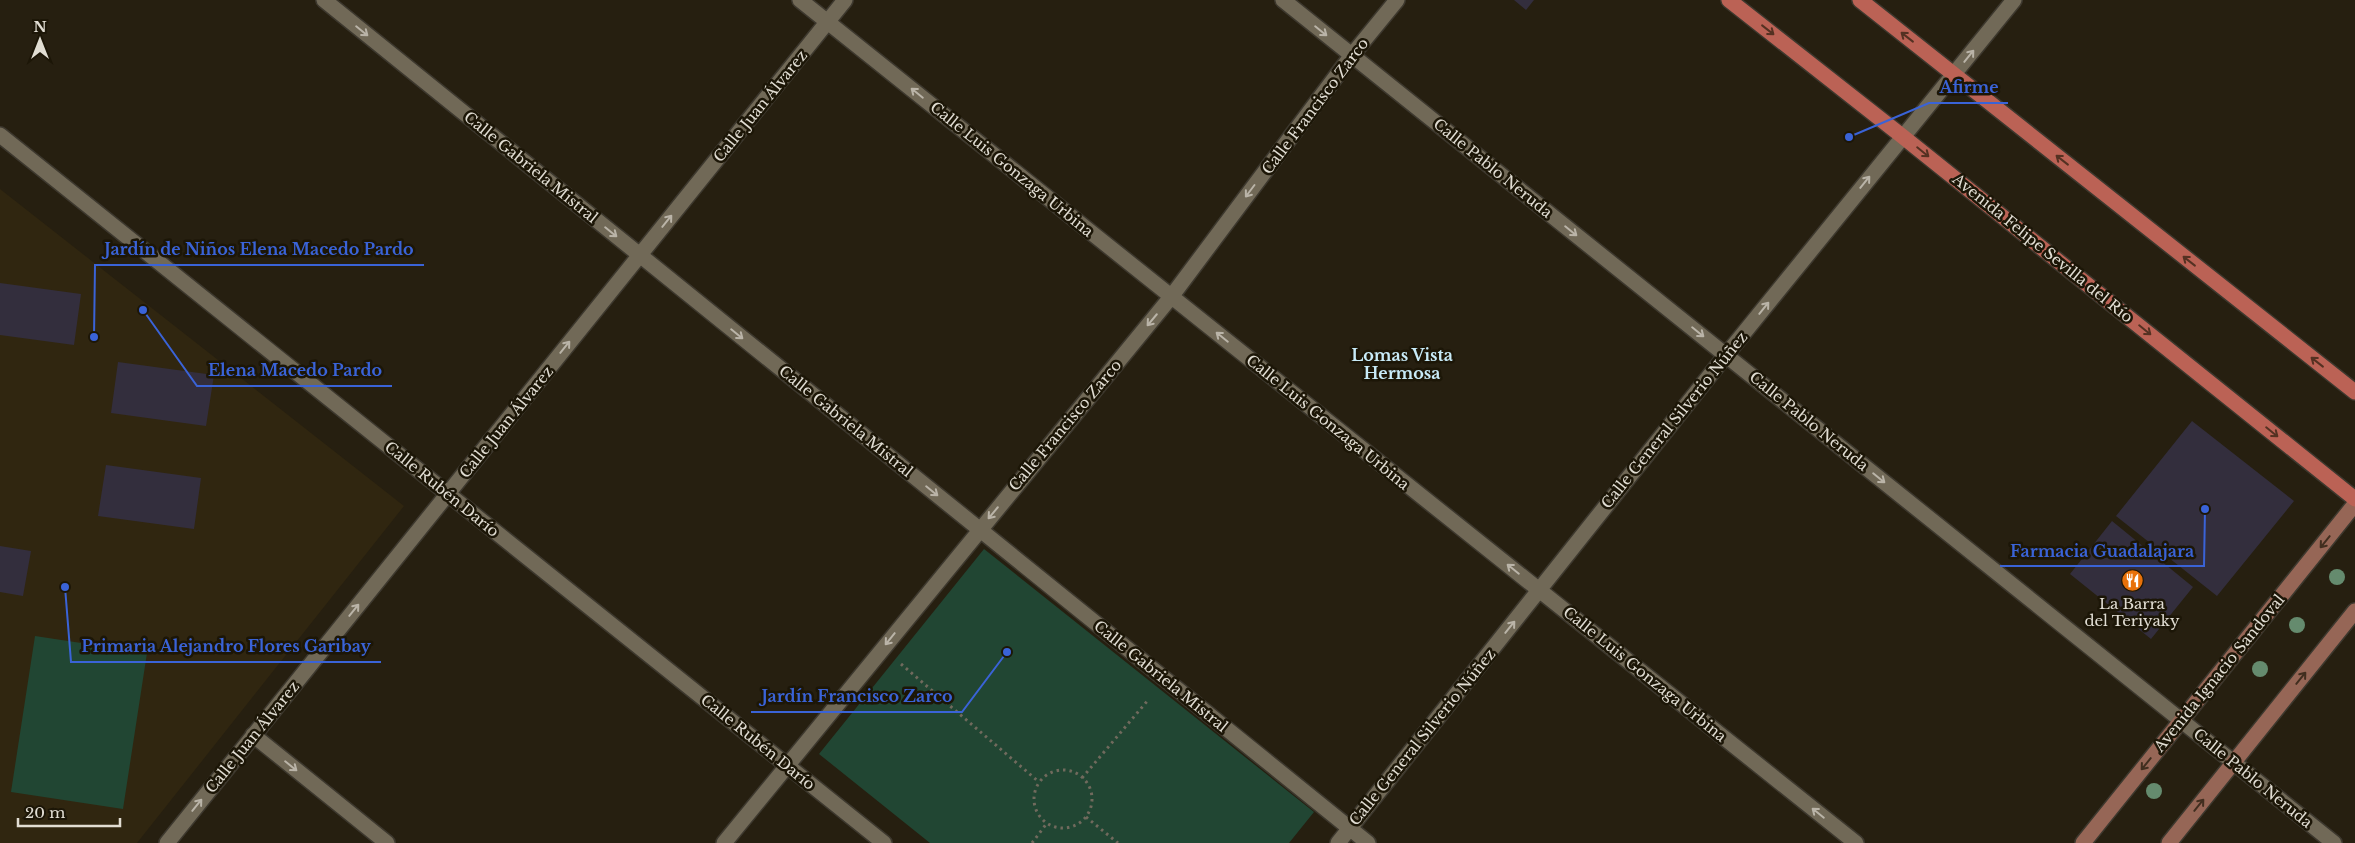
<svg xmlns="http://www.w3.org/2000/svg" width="2355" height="843" font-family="'Libre Baskerville',serif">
<rect width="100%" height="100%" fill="#261f10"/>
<!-- built -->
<path fill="#302610" d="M0,189L404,506L137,843H0Z"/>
<!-- green -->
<path fill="#214633" d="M984,549L1314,812L1289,843H930L819,754Z
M35,636L147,653L123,809L11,792Z"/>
<!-- building -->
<path fill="#332e3d" d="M1514,0H1534L1526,10Z
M0,283L81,294L74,345L0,335Z
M118,362L214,375L206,426L111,413Z
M2192,421L2294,501L2217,596L2116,516Z
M106,465L201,478L194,529L98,516Z
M2112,521L2193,587L2151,639L2070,574Z
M0,546L31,551L23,596L0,592Z"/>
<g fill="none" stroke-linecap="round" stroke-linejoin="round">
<defs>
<path id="street" d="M324,0L1368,843
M800,0L1856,843
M1283,0L2334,843
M0,135L884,843
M253,735L387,843
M167,843L845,0
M724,843L1171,297L1352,55L1397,0
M1338,843L1726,355L2014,0"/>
<path id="secondary" d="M2083,843L2355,504
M2169,843L2355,611"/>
<path id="primary" d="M1729,0L1902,136L2355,499
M1860,0L2355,392"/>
</defs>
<!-- street casing -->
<use href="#street" stroke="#3d382e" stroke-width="18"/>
<!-- secondary casing -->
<use href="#secondary" stroke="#3d382e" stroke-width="18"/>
<!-- primary casing -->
<use href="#primary" stroke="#3d382e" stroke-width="18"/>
<!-- path -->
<path stroke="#706a5d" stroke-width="3" stroke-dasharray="2.5 4" stroke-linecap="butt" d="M901,664L1039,782
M1034 799a29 29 0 1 1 58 0a29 29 0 1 1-58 0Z
M1082,778L1149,699
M1086,817L1118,843
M1032,843L1047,823"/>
<!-- street -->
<use href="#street" stroke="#716957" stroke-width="15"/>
<!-- secondary -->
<use href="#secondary" stroke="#966656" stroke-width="15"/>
<!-- primary -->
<use href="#primary" stroke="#bb6255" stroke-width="15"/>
</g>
<!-- trees -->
<g fill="#658b6e">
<circle cx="2337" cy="577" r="8"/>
<circle cx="2297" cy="625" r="8"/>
<circle cx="2260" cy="669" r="8"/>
<circle cx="2154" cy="791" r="8"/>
</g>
<!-- one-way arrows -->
<defs><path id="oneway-shaft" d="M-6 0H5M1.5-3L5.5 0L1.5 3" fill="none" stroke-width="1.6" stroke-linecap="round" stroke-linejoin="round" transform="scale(1.25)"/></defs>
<g stroke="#543122">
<use href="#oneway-shaft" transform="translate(1768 30) rotate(38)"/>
<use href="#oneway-shaft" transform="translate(1907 37) rotate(-142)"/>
<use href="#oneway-shaft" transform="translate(1923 152) rotate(39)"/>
<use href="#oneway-shaft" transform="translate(2062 160) rotate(-142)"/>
<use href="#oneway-shaft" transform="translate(2189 261) rotate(-142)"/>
<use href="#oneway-shaft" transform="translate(2145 330) rotate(39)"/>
<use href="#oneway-shaft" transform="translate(2317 362) rotate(-142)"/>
<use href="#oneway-shaft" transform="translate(2272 432) rotate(39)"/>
</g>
<g stroke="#bab4a8">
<use href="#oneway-shaft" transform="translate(362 31) rotate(39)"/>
<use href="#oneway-shaft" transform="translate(1321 31) rotate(39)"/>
<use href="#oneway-shaft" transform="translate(1969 56) rotate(-51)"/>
<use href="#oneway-shaft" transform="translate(917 93) rotate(-141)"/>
<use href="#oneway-shaft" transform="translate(1865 182) rotate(-51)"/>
<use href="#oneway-shaft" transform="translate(1250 191) rotate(127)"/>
<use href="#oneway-shaft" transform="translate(667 221) rotate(-51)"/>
<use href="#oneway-shaft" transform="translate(1571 231) rotate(39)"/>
<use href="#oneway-shaft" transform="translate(611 232) rotate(39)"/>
<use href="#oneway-shaft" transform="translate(1764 308) rotate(-51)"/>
<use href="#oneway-shaft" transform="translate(1152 320) rotate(130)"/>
<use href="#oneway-shaft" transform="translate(1698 332) rotate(39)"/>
<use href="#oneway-shaft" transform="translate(737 334) rotate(39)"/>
<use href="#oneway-shaft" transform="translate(1222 337) rotate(-141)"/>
<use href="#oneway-shaft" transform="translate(565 347) rotate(-51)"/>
<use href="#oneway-shaft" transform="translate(1879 478) rotate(39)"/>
<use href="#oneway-shaft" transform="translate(932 491) rotate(39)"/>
<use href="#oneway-shaft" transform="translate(993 513) rotate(130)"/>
<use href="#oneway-shaft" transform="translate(1513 569) rotate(-141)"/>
<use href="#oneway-shaft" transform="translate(354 610) rotate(-51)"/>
<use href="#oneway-shaft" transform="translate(1510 627) rotate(-51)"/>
<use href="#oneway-shaft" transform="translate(890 639) rotate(129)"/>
<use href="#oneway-shaft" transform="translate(291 766) rotate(39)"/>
<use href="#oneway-shaft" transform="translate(197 805) rotate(-51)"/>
<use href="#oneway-shaft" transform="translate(1818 813) rotate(-141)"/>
</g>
<g stroke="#412e1f">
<use href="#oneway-shaft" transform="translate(2325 542) rotate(129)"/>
<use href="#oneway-shaft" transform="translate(2301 678) rotate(-51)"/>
<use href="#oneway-shaft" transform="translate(2146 764) rotate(129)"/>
<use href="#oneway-shaft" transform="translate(2199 805) rotate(-51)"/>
</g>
<!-- icons -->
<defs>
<symbol id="restaurant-disc" viewBox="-11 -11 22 22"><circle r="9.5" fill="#e8710a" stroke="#1c1607"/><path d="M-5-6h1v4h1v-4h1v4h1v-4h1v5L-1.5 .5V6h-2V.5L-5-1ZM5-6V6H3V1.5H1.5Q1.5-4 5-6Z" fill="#fff"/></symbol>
</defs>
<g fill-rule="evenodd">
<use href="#restaurant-disc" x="2120" y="568" width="25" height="25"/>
</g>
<g text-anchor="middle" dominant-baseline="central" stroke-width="5" stroke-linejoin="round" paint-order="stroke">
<!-- street labels -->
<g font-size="15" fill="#e1ddd3" stroke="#1c1607">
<text transform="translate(760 106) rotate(-51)">Calle Juan Álvarez</text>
<text transform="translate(1315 106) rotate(-53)">Calle Francisco Zarco</text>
<text transform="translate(531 167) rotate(39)">Calle Gabriela Mistral</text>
<text transform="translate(1493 168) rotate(39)">Calle Pablo Neruda</text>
<text transform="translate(1012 169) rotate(39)">Calle Luis Gonzaga Urbina</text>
<text transform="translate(2043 248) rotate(39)">Avenida Felipe Sevilla del Río</text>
<text transform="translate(1674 420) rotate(-51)">Calle General Silverio Núñez</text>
<text transform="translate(846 421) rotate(39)">Calle Gabriela Mistral</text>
<text transform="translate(1809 421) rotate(39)">Calle Pablo Neruda</text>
<text transform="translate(506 422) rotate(-51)">Calle Juan Álvarez</text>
<text transform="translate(1328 422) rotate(39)">Calle Luis Gonzaga Urbina</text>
<text transform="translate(1065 425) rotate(-50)">Calle Francisco Zarco</text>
<text transform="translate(442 489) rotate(39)">Calle Rubén Darío</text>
<text transform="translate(2219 673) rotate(-51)">Avenida Ignacio Sandoval</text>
<text transform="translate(1645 674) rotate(39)">Calle Luis Gonzaga Urbina</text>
<text transform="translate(1161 676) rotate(39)">Calle Gabriela Mistral</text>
<text transform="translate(252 737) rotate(-51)">Calle Juan Álvarez</text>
<text transform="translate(1422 737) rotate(-51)">Calle General Silverio Núñez</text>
<text transform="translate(758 742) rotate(39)">Calle Rubén Darío</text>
<text transform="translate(2253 778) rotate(39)">Calle Pablo Neruda</text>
</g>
<!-- poi labels -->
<g font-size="15" fill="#e1ddd3" stroke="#1c1607">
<text x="2132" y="603">La Barra<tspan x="2132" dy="17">del Teriyaky</tspan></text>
</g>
<!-- neighbourhood labels -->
<g font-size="16" font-weight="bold" fill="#c8ebf8" stroke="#1c1607">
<text x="1402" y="355">Lomas Vista<tspan x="1402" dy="18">Hermosa</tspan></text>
</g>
</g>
<!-- callouts -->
<path fill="none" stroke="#3a63d7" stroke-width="2" d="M1849 137L1929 103H2008M94 337L95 265H424M143 310L197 386H392M2205 509L2204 566H2000M65 587L71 662H381M1007 652L962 712H751"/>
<g fill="#3a63d7" stroke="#1c1607" stroke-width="2">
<circle cx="1849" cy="137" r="5"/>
<circle cx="94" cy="337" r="5"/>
<circle cx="143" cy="310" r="5"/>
<circle cx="2205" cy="509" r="5"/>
<circle cx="65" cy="587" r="5"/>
<circle cx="1007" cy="652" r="5"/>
</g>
<g font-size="16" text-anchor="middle" font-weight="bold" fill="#3a63d7" stroke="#1c1607" stroke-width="5" stroke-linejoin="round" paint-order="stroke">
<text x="1969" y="93">Afirme</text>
<text x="259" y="255">Jardín de Niños Elena Macedo Pardo</text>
<text x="295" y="376">Elena Macedo Pardo</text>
<text x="2102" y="557">Farmacia Guadalajara</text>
<text x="226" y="652">Primaria Alejandro Flores Garibay</text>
<text x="857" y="702">Jardín Francisco Zarco</text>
</g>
<!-- north arrow -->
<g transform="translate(40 40)" stroke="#1c1607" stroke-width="4" paint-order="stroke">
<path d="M0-4L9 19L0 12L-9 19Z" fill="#e1ddd3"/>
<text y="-8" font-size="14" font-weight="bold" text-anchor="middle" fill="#e1ddd3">N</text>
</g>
<!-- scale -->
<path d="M18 818v8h102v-8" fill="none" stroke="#e1ddd3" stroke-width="2.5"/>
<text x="25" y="818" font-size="15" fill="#e1ddd3" stroke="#1c1607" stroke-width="4" paint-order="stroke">20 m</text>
</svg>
